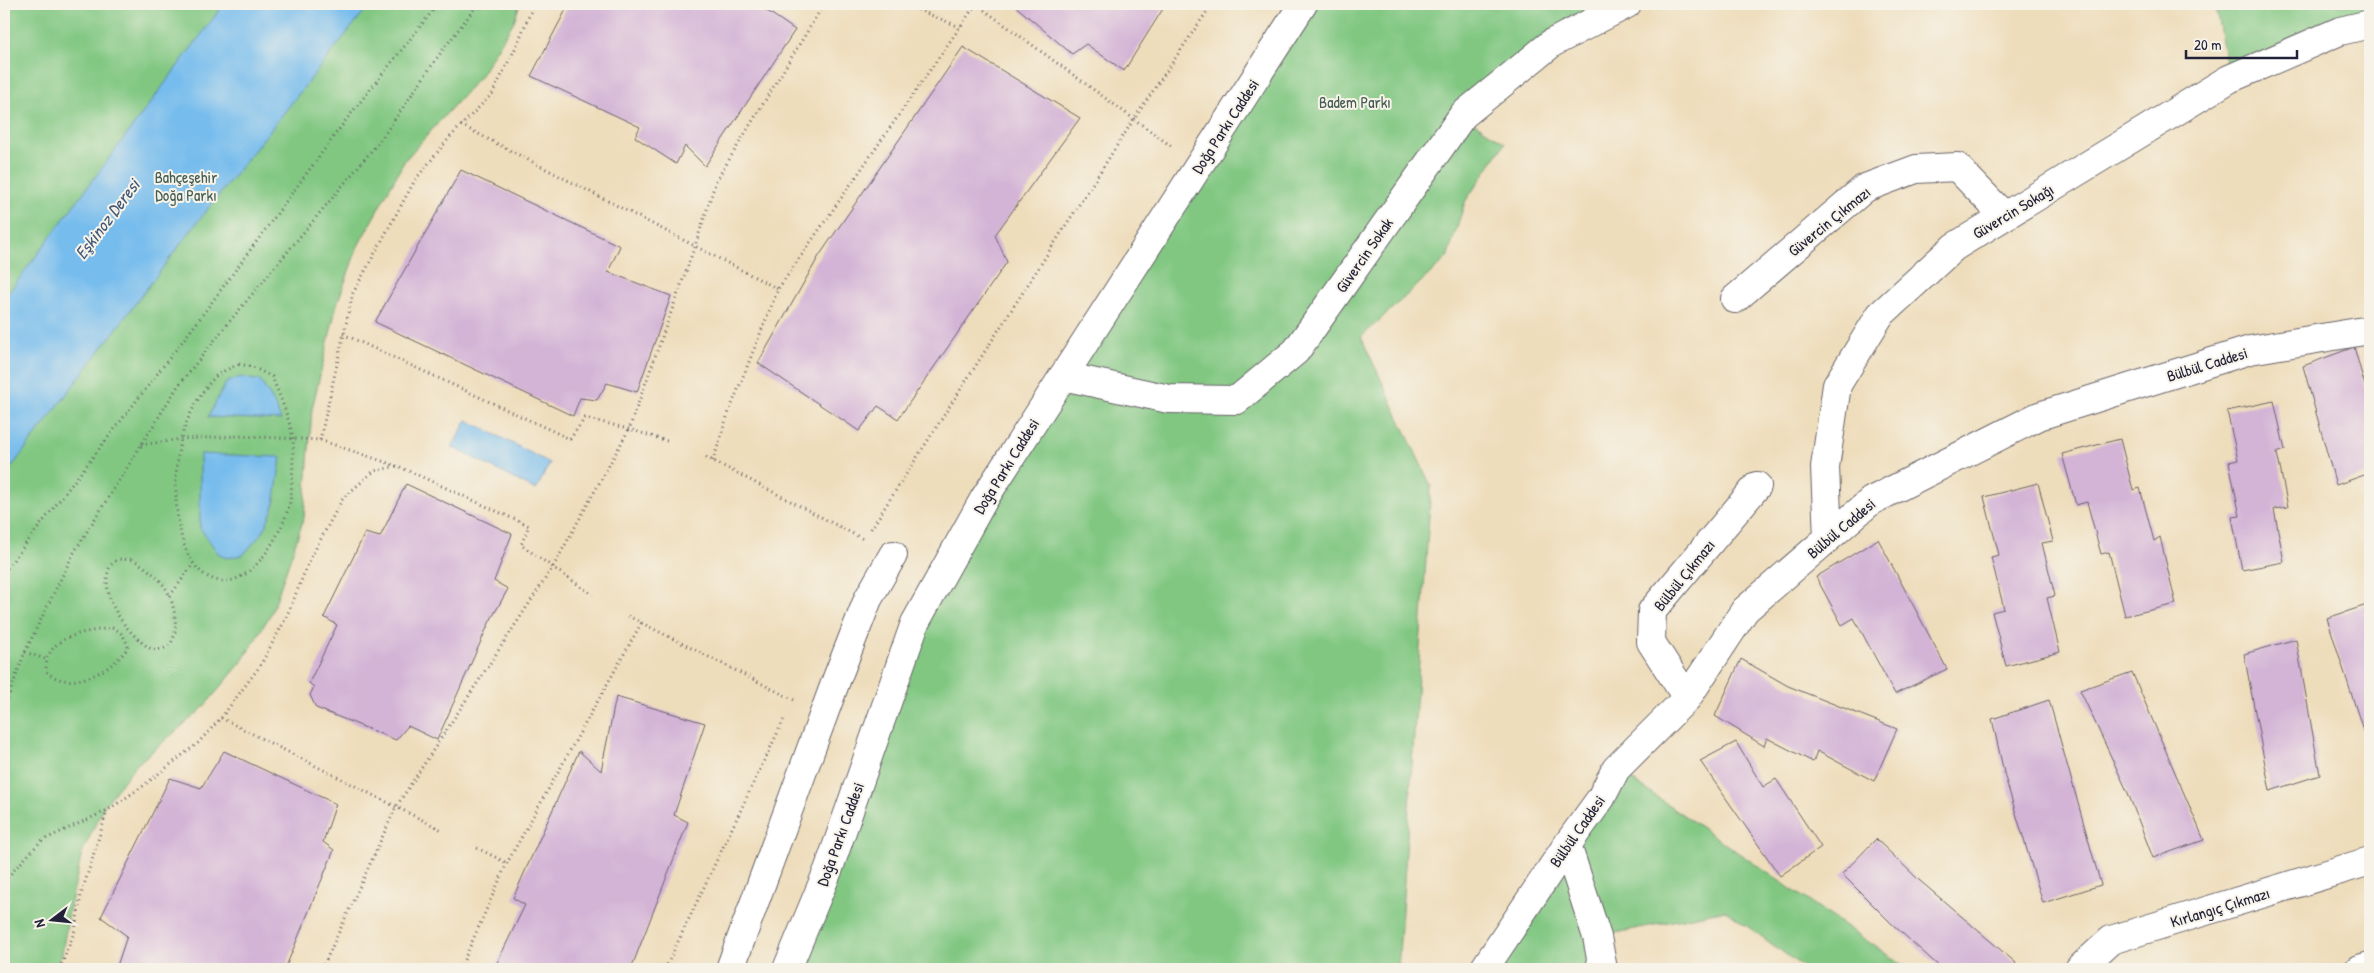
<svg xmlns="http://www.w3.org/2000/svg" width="2374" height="973" font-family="'Patrick Hand',sans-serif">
<rect width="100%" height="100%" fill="#f7f3e8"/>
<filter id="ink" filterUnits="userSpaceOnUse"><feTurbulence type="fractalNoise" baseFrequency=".02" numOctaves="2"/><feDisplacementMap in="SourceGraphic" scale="10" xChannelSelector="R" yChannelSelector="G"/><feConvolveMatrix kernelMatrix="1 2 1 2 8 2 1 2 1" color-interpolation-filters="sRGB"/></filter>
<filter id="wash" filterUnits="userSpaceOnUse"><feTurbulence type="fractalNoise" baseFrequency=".0096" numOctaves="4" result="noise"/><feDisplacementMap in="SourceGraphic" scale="20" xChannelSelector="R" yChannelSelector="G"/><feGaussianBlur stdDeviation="1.12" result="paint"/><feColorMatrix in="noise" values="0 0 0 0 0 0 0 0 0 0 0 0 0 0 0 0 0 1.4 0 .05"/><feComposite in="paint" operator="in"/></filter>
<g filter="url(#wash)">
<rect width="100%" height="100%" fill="#edb"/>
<!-- green -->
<path fill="#81c782" stroke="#52745e" d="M4,4H520L514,21L481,75L405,160L358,246L337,304L312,409L304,518L272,612L241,663L202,709L136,765L104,806L82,853L69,911L62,954L53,969H4Z
M1303,4H1627L1464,116L1505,143L1465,202L1447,258L1361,337L1431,486L1398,969H787L915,623Z
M2215,4H2370V24L2229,79Z
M1616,769L1908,969H1806L1725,910L1597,937L1603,969H1484Z"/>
<!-- water -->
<path fill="#76bced" stroke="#4c6f94" d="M224,4H370L195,225L4,477V299Z
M240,377L260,381L272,399L281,420L208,417L226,383Z
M467,420L550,463L536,490L452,447Z
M200,454L281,457L274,506L263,532L243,555L226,558L218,553L200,528Z"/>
<g id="blocks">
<!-- building -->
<path fill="#d3b3d6" d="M569,4H757L795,30L705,166L685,146L676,164L635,137L640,127L531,76Z
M1013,4H1166L1124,71L1086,44L1072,54Z
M963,47L1080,118L995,235L1007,262L898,419L878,406L859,431L758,363L819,256Z
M461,170L620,246L608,272L671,296L637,392L607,383L597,400L580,398L573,416L375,322Z
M2354,347L2370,403V473L2336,485L2303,366Z
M2274,401L2285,450L2277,453L2288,507L2274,509L2284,562L2242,570L2232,517L2240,516L2229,462L2238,460L2227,411Z
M2120,439L2133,490L2140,488L2154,541L2160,537L2176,604L2125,616L2109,552L2101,554L2087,502L2076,505L2062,454Z
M2038,483L2053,541L2042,543L2055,596L2047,598L2060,652L2006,666L1992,612L2004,609L1991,557L1999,555L1984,497Z
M406,484L512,534L494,581L508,589L489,623L437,740L408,726L396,740L316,708L310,695L314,687L309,683L337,625L324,617L365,533L380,537Z
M1878,539L1947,669L1895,694L1854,618L1842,625L1816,577Z
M2370,604V752L2327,618Z
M2296,639L2320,775L2270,791L2244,654Z
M1741,659L1788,686L1897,729L1874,781L1817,751L1813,762L1767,738L1764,746L1715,716Z
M2132,672L2204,840L2153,858L2128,793L2080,690Z
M616,697L705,723L674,815L688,822L631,969H494L525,905L513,898L579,751L601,771Z
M2049,700L2101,885L2043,903L2005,777L1992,719Z
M1736,742L1763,787L1776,779L1821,847L1780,876L1700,761Z
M224,751L336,804L323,842L334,850L285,969H116L127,936L101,917L170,778L201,788Z
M1876,839L1919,880L2016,963L2011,969H1942L1891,923L1842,874Z"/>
</g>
</g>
<g filter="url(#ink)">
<use href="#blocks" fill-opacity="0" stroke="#696368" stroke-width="1"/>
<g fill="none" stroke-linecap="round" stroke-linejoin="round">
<defs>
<path id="minor" d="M1735,299L1865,188L1916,169L1957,167L2004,216
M1063,376L1169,399L1237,400L1296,351L1463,115L1552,43L1627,4
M1828,538L1825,467L1837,385L1880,315L1954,247L2229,79L2340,31L2370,24
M1687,698L1651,642L1652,611L1757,486
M1567,845L1597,937L1603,969
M730,969L837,678L868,599L893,555
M787,969L829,868L915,623L984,499L1303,4
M1484,969L1567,845L1601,798L1616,769L1687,698L1745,610L1871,501L2039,416L2250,350L2370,330
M2079,969L2111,940L2370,861
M2359,969L2370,966"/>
</defs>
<!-- minor casing -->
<use href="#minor" stroke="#696368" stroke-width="30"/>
<!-- path -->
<path stroke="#696368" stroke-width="3" stroke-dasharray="1 4" stroke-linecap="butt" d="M904,4L960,27
M976,4L1171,146
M461,125L778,289
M343,334L570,439L585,418L629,429L670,442
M239,364L253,367L272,377C280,396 289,418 293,438C294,448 292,496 289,506C281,534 251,590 216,580C170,567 172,476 181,439C186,419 200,392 215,377C221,371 232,368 239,364Z
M320,440L353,293L415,180L450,137L492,94L516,47L534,4
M141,445L181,439L238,436L320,440L397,466
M706,457L863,539
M713,461L727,417L778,289L976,4
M871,529L1134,119L1212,4
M132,559C147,568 164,580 170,597C176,611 182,648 159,649C154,649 152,650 148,647C126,632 102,600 108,572C109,567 112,563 117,560C121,558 128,560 132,559Z
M4,572L195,325L346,120L438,4
M170,596L193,564
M628,616L794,700
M112,628C122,631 125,638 128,647C114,671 68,694 46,671C45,635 84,632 112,628Z
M25,652L45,659
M4,708L25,652L73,554L178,386L225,327L382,138L439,55L478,4
M221,718L442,830
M477,848L507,863
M4,881L41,841L108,810L143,786L198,743L221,718L260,666L286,618L310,559L343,498L374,471L398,466L529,526L521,545L593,595
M4,899L7,913L4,948
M60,969L75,930L81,895L107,811
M322,969L396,807L553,567L629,429L695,246L716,181L824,4
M460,969L507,863L642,622
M665,969L784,719"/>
<!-- minor -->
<use href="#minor" stroke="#fff" stroke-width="28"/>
</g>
</g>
<g text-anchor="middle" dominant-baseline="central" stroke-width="4" stroke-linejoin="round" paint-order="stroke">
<!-- park labels -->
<g font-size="16" fill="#435c54" stroke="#f7f3e8">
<text x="1355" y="102">Badem Parkı</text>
<text x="186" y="177">Bahçeşehir<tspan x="186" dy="18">Doğa Parkı</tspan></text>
</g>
<!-- street labels -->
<g font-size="16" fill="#22223b" stroke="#f7f3e8">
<text transform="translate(1225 126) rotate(-57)">Doğa Parkı Caddesi</text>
<text transform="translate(2013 211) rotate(-31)">Güvercin Sokağı</text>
<text transform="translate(1829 221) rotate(-39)">Güvercin Çıkmazı</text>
<text transform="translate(1364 255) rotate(-55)">Güvercin Sokak</text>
<text transform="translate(2207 364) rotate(-17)">Bülbül Caddesi</text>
<text transform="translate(1006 466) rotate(-58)">Doğa Parkı Caddesi</text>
<text transform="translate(1841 528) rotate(-40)">Bülbül Caddesi</text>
<text transform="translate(1684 575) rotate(-51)">Bülbül Çıkmazı</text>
<text transform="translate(1577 831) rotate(-55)">Bülbül Caddesi</text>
<text transform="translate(840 834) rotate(-70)">Doğa Parkı Caddesi</text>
<text transform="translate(2220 907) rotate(-17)">Kırlangıç Çıkmazı</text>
</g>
<!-- water labels -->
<g font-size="18" font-style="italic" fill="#3f5879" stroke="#f7f3e8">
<text transform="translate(107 219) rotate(-53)">Eşkinoz Deresi</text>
</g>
</g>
<!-- margin -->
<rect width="2374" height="973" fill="none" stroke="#f7f3e8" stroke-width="20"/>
<!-- north arrow -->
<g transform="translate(52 920) rotate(254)" stroke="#f7f3e8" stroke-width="4" paint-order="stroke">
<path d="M0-4L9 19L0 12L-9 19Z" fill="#22223b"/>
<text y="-8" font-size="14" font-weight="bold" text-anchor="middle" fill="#22223b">N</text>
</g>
<!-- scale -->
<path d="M2186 50v8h111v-8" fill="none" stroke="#22223b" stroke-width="2.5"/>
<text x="2194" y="50" font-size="15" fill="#22223b" stroke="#f7f3e8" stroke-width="4" paint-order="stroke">20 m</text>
</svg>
